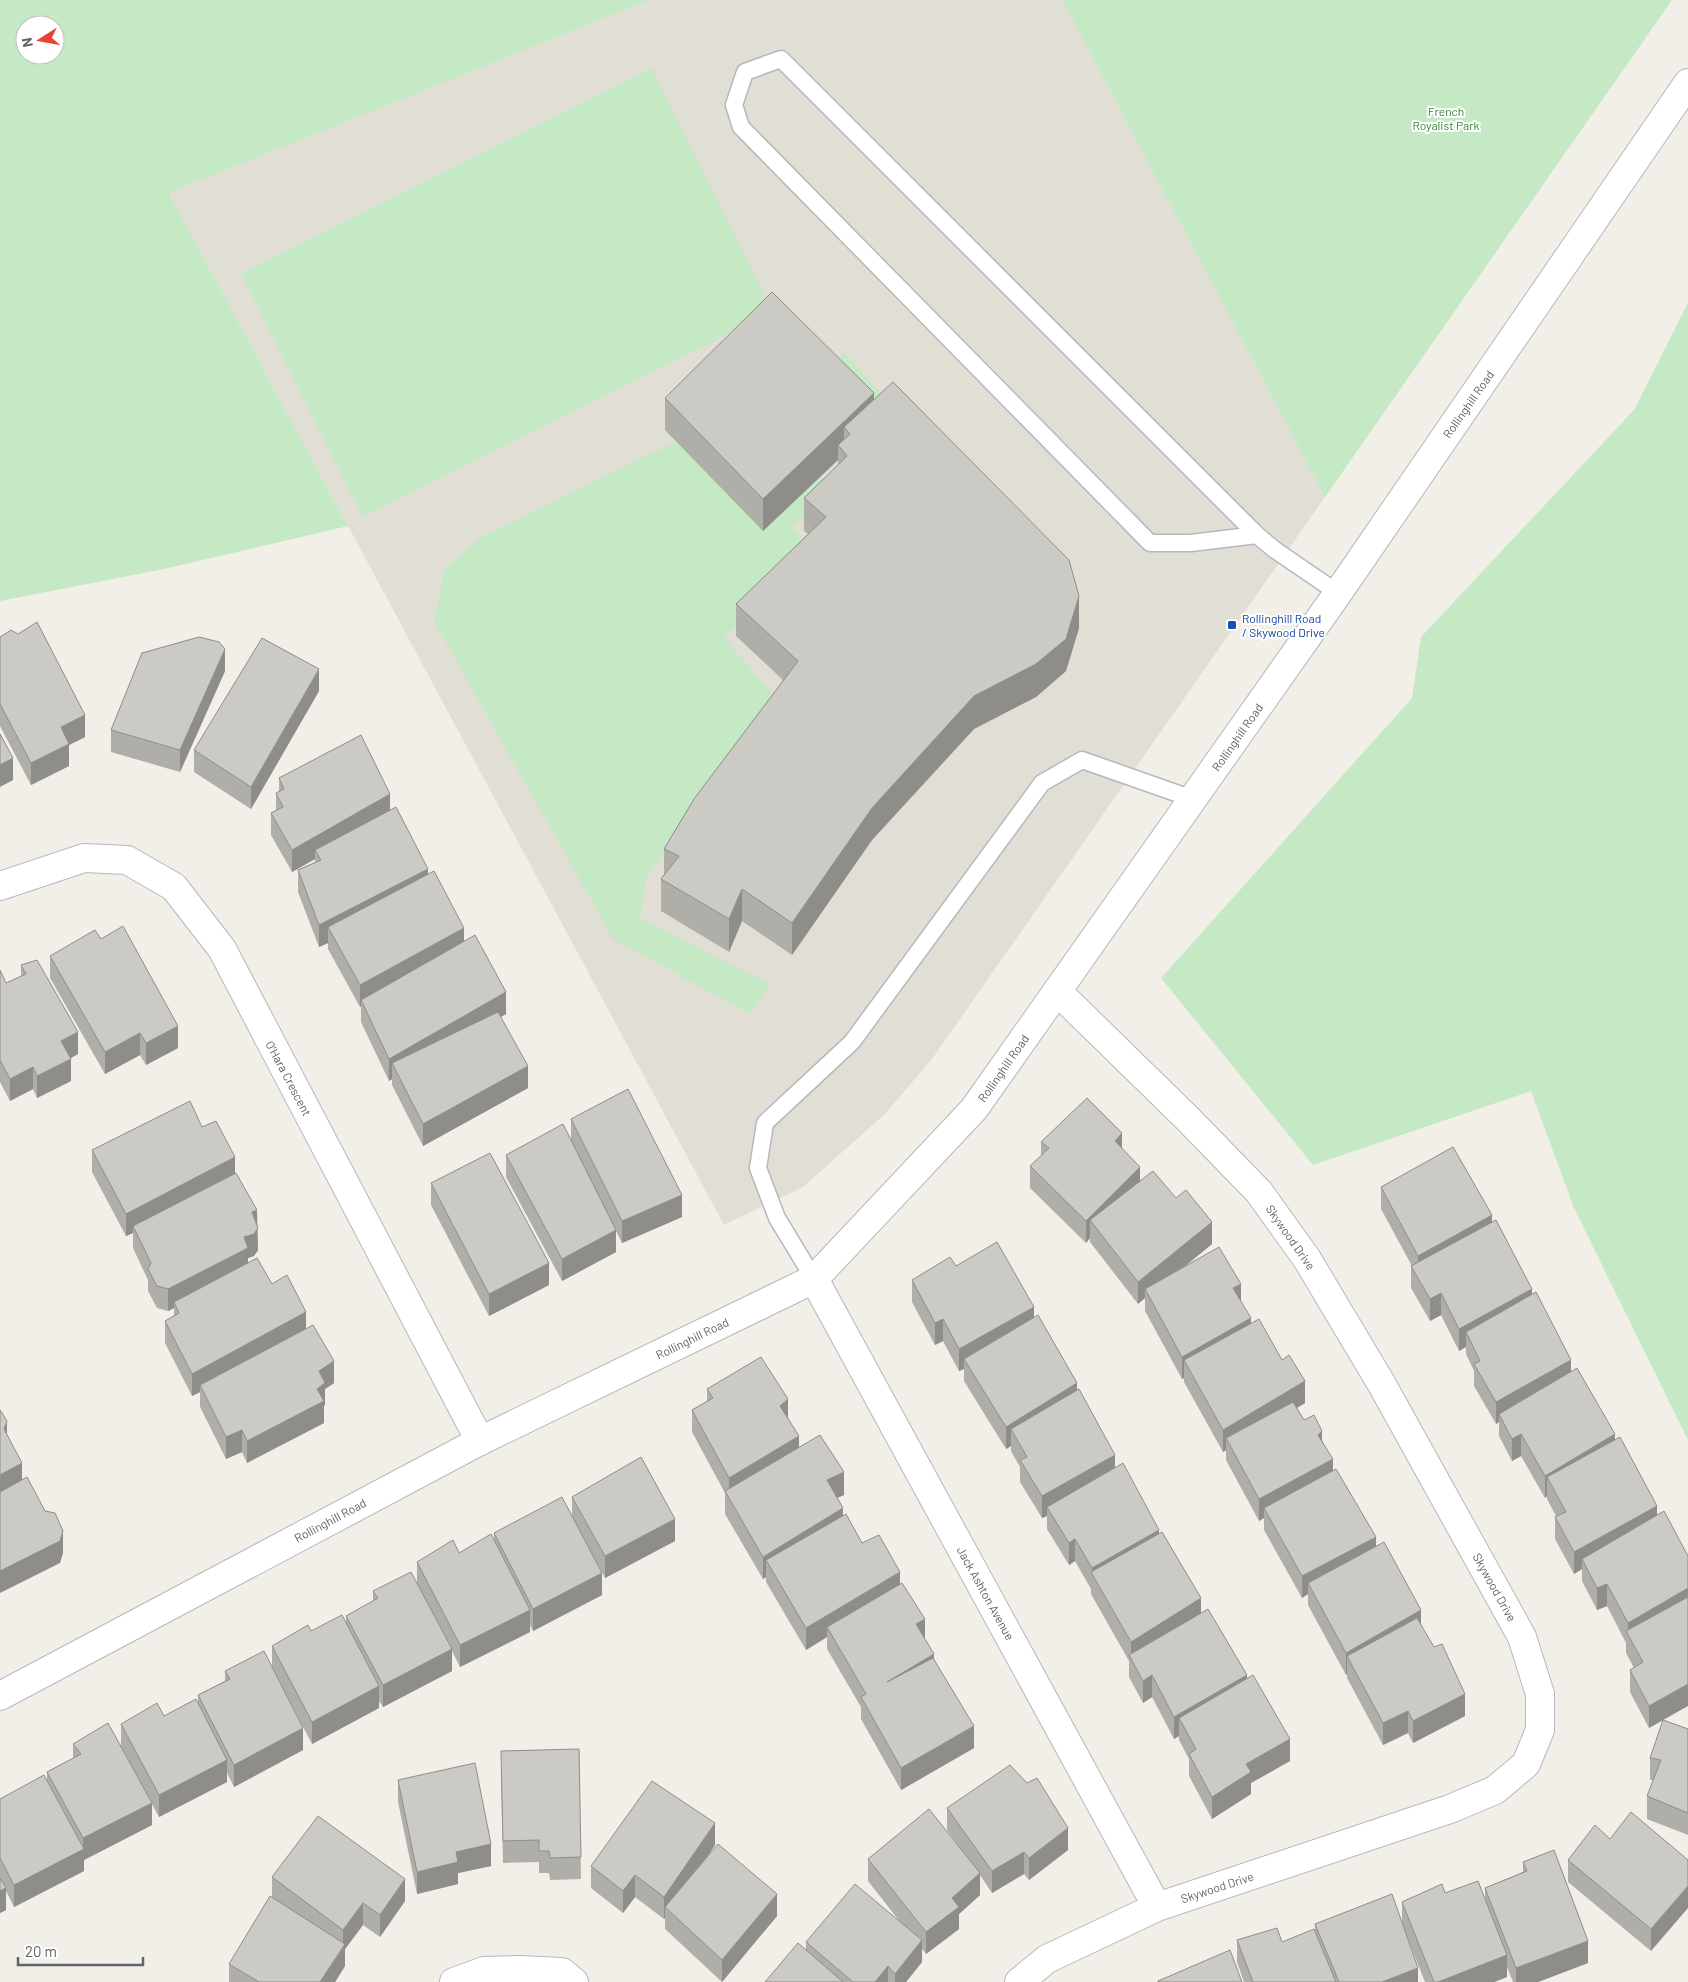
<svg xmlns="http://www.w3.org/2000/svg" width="1688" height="1982" font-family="Barlow,sans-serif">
<rect width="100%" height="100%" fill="#f1efe8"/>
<!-- education -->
<path fill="#e1ded6" d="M649,0H1062L1325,497L932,1059L885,1114L803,1187L724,1225L169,193Z"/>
<!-- green -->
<path fill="#c5e8c5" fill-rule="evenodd" d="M0,0H649L169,193L348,526L164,569L0,601ZM25,25H55V55H25Z
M1062,0H1672L1325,497Z
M651,68L773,312L363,517L241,273Z
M1688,303V1440L1574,1208L1531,1091L1313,1165L1161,978L1412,698L1421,637L1634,410Z
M845,353L889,404L813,471L836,491L792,526L815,551L724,638L777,698L646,879L640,918L770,984L750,1014L613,939L434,621L445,569L482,536L824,370Z"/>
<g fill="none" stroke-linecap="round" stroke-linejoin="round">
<defs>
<path id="service" d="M1257,535L1191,543H1150L741,127L734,105L745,72L781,59L1257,535L1275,550L1338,593
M814,1279L777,1218L758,1168L765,1123L852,1042L1042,783L1082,760L1193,799"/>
<path id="minor" d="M0,886L84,858L127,860L174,887L222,949L480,1441
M814,1279L1157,1907
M454,1982L484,1971L519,1970L562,1972L574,1982
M1019,1982L1047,1959L1157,1907L1450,1809L1495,1790L1526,1764L1540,1730V1694L1522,1637L1381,1383L1307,1259L1259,1192L1188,1119L1057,991"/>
<path id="tertiary" d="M0,1696L480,1441L814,1279L974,1109L1338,593L1688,83"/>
</defs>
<!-- service casing -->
<use href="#service" stroke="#b5b8bc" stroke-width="19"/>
<!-- minor casing -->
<use href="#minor" stroke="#b5b8bc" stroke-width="30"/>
<!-- tertiary casing -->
<use href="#tertiary" stroke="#b5b8bc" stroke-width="30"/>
<!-- service -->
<use href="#service" stroke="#fff" stroke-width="16"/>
<!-- minor -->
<use href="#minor" stroke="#fff" stroke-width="28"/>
<!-- tertiary -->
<use href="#tertiary" stroke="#fff" stroke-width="28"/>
</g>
<!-- wall -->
<path fill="#afaea9" d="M665,398L874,400L1079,628L1066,671L1036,697L974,729L872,840L792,955L742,921L729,952L661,911V879L664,875V849L783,680L736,636V604L808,534L804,531V498L838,465V460L763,531L665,430Z
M0,637L85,737L69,745V766L31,785L0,726Z
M225,671L180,772L111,752V730Z
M319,691L251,809L194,772V750Z
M279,778L390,810L506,1014L501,1017L528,1088L423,1146L392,1085V1079L389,1081L361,1022V1006L360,1007L328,949V943L319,947L298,892V870L315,862V859L292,872L271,835V813L276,810V793L279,791Z
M50,956L178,1048L146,1065L140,1055L105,1074L50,978Z
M21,965L78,1054L71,1058V1081L37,1098L33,1089L10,1101L0,1082V970L6,983L21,976Z
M571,1119L682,1217L622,1243L616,1231V1252L562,1281L506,1177V1155L571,1140Z
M202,1127L235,1174L257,1226L258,1250L254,1256L248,1258V1263L272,1284L306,1329L334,1383L325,1389V1405L324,1406V1423L247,1463L242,1452L226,1459L200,1407V1392L192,1396L165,1343V1321L174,1317V1308L168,1311L157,1308L148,1291V1280L133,1248V1233L126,1236L92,1172V1150Z
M1041,1142L1122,1148L1140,1181L1212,1244L1183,1268L1241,1302L1251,1323L1305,1403L1297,1408L1304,1420L1322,1440L1333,1470L1376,1547L1421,1625L1465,1716L1413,1743L1408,1733L1383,1745L1347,1678V1674L1346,1675L1308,1605V1594L1302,1598L1264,1530V1518L1259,1521L1226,1460V1450L1223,1452L1184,1382V1378L1182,1379L1145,1311V1298L1138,1304L1090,1242V1238L1086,1243L1030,1188V1166L1041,1156Z
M431,1183L549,1285L489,1316L431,1205Z
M1381,1187L1492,1222L1532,1294L1571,1371L1615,1439L1657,1515L1663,1720L1688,1729V1835L1647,1819V1796L1653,1780H1650V1758L1663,1720L1649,1728L1630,1692V1670L1634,1668L1626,1653V1643L1607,1606L1597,1610L1582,1581V1569L1574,1574L1555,1539V1517L1556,1516L1547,1499V1496L1545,1498L1521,1456L1512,1461L1499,1436V1422L1496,1424L1474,1386V1371L1466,1354V1347L1459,1351L1441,1315L1430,1321L1411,1288V1266H1412L1381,1209Z
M956,1266L1034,1317L1077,1390L1115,1468L1159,1534L1201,1613L1247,1678L1290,1761L1251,1783V1794L1212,1819L1189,1776V1759L1179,1740V1736L1174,1739L1152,1697L1143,1703L1129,1677V1661L1091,1594V1589L1075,1561L1069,1565L1047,1529V1516L1042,1518L1020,1482V1467L1011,1451V1446L1006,1449L964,1381V1369L959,1371L943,1341L935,1345L912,1302V1280Z
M707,1389L788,1418L799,1448L844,1495L837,1498L843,1516L862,1543L900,1584L974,1748L901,1790L861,1719V1707L827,1649V1637L806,1650L766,1582V1577L763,1579L725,1514V1493L692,1432V1410L707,1401Z
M572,1497L675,1541L605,1578L596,1561L602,1595L533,1631L530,1625V1632L460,1667L452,1651V1671L383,1707L379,1701V1708L312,1744L272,1668V1646L311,1631L346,1622V1616L373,1601V1591L417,1582V1562L459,1553L494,1539V1533L572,1516Z
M225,1671L303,1750L234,1787L227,1773V1782L159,1817L129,1762L152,1825L84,1860V1871L14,1907L6,1891V1910L0,1913V1799L47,1780V1772L73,1758V1744L121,1745V1724L164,1716L198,1702V1695L225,1681Z
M579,1749L581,1879L550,1880L549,1873H539V1862L503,1863L501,1773Z
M398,1780L491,1866L458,1873V1884L417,1894L398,1802Z
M947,1808L1068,1850L1029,1880L1024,1874L992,1893L980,1875V1895L959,1914V1929L926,1954L922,1949V1962L906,1982H765L806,1950V1942L901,1923L868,1881V1859L964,1853L947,1830Z
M1610,1839L1688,1860L1651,1951L1568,1882V1860Z
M715,1845L705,1860L777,1916L722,1982L665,1929V1918L664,1919L635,1897L623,1913L591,1888V1866Z
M1523,1862L1588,1963L1538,1982H1513L1507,1967V1977L1494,1982H1425L1408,1939L1418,1982H1244L1237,1962V1940L1282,1942L1315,1930V1924L1402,1922V1902L1445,1893L1485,1899V1888L1523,1872Z
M272,1877L405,1901L380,1937L363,1925L345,1949V1966L335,1982H229V1964L272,1898Z"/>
<!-- shaded-wall -->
<path fill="#8f8d8a" d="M874,393V425L850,434L844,427V452L838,445V460L763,531V499Z
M1079,596V628L1066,671L1036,697L974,729L872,840L792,955V923L872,808L974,696Z
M225,649V671L180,772V750Z
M319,669V691L251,809V787Z
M85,715V737L69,745V766L31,785V763L61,727Z
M13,758V780L0,787V765Z
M390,794V816L315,850V859L292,872V850Z
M428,869V892L328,927V943L319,947V925Z
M742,889V921L729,952V919Z
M464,928V950L361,1000V1006L360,1007V985Z
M506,992V1014L399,1076L392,1063V1079L389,1081V1059Z
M178,1026V1048L146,1065V1043Z
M78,1032V1054L61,1063V1041Z
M140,1033V1055L105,1074V1052Z
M71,1059V1081L37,1098V1076Z
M528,1066V1088L423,1146V1124Z
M33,1067V1089L10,1101V1079Z
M1122,1133V1155L1115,1141Z
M235,1157V1179L133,1226V1233L126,1236V1214Z
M1140,1167V1189L1090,1220V1238L1086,1243V1221Z
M682,1195V1217L622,1243V1221Z
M257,1210L258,1250L254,1256L248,1258V1270L174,1302V1308L168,1311V1289L244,1237L252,1212Z
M1492,1215V1237L1418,1278V1256Z
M1212,1222V1244L1148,1296L1145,1289V1298L1138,1304V1282Z
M616,1230V1252L562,1281V1259Z
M549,1263V1285L489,1316V1294Z
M1241,1284V1306L1233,1288Z
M1532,1289V1311L1466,1332V1347L1459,1351V1329Z
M1441,1293V1315L1430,1321V1299Z
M1034,1307V1329L964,1359V1369L959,1371V1349Z
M306,1312V1334L200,1385V1392L192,1396V1374Z
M1251,1318V1340L1184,1360V1378L1182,1379V1357Z
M943,1319V1341L935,1345V1323Z
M1571,1360V1382L1499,1414V1422L1496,1424V1402Z
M334,1361V1383L325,1389V1405L324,1406V1423L247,1463V1441L317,1389L319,1371Z
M1305,1381V1403L1231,1447L1226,1438V1450L1223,1452V1430Z
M1077,1383V1405L1011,1429V1446L1006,1449V1427Z
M788,1399V1421L780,1406Z
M7,1421V1443L4,1429Z
M242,1430V1452L226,1459V1437Z
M1322,1431V1453L1318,1435Z
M1521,1434V1456L1512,1461V1439Z
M1615,1434V1456L1547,1477V1496L1545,1498V1476Z
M799,1436V1458L729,1498V1478Z
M1115,1455V1477L1047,1507V1516L1042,1518V1496Z
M1333,1459V1481L1264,1508V1518L1259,1521V1499Z
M22,1463V1485L0,1497V1475Z
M844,1472V1495L827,1502V1480Z
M1657,1506V1528L1582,1559V1569L1574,1574V1552Z
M843,1508V1530L766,1560V1577L763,1579V1557Z
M675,1519V1541L605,1578V1556Z
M1159,1530V1552L1092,1573V1568Z
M63,1531V1553L60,1563L0,1593V1571Z
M1376,1537V1559L1308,1583V1594L1302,1598V1576Z
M1075,1539V1561L1069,1565V1543Z
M900,1572V1594L827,1627V1637L806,1650V1628Z
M602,1573V1595L533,1631V1609Z
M1607,1584V1606L1597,1610V1588Z
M1688,1588V1610L1628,1633V1623Z
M1201,1598V1620L1131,1658V1642Z
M530,1610V1632L460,1667V1645Z
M1421,1610V1632L1347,1656V1674L1346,1675V1653Z
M925,1619V1641L916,1624Z
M452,1649V1671L383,1707V1685Z
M934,1654V1676L887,1682Z
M1152,1675V1697L1143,1703V1681Z
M1247,1675V1697L1179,1718V1736L1174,1739V1717Z
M1688,1684V1706L1649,1728V1706Z
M379,1686V1708L312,1744V1722Z
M1465,1694V1716L1413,1743V1721Z
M1408,1711V1733L1383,1745V1723Z
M974,1726V1748L901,1790V1768Z
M303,1728V1750L234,1787V1765Z
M1290,1739V1761L1251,1783V1794L1212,1819V1797L1246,1764Z
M227,1760V1782L159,1817V1795Z
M152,1803V1825L84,1860V1871L14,1907V1885L83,1849V1838Z
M715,1823V1845L670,1911L665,1907V1918L664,1919V1897Z
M1068,1828V1850L1029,1880V1858Z
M491,1844V1866L458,1873V1884L417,1894V1872L456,1852Z
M1024,1852V1874L992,1893V1871Z
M980,1873V1895L959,1914V1929L926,1954V1932L952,1898Z
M635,1875V1897L623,1913V1891Z
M405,1879V1901L380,1937V1915Z
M1688,1886V1908L1651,1951V1929Z
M6,1888V1910L0,1913V1891Z
M777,1894V1916L722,1982V1960Z
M363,1903V1925L345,1949V1966L335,1982H320L343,1948V1930Z
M922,1940V1962L906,1982H895V1974Z
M1588,1941V1963L1538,1982H1516V1968Z
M1507,1955V1977L1494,1982H1438Z
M888,1966V1982H875Z
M1418,1968V1982H1382Z"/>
<!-- building -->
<path fill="#cccac5" stroke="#8f8d8a" d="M772,292L874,393L763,499L665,398Z
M893,382L1069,560L1079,596L1066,639L1036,664L974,696L872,808L792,923L742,889L729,919L661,879L679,856L664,849L694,799L798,661L736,604L826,517L804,498L847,456L838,445L850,434L844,427Z
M37,622L85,715L61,727L69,744L31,763L0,704V637L11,630L18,634Z
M199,637L219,642L225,649L180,750L111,730L142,653Z
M262,638L319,669L251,787L194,750Z
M0,734L13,758L0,765Z
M361,735L390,794L292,850L271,813L283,807L276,793L284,789L279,778Z
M396,807L428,869L319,925L298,870L321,860L315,850Z
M434,871L464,928L360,985L328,927Z
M123,926L178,1026L146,1043L140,1033L105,1052L50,956L95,930L101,939Z
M475,935L506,992L389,1059L361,1000Z
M37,960L78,1032L61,1041L71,1059L37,1076L33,1067L10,1079L0,1060V970L6,983L26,974L21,965Z
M498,1012L528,1066L423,1124L392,1063Z
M628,1089L682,1195L622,1221L571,1119Z
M1087,1098L1122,1133L1115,1141L1140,1167L1086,1221L1030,1166L1049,1148L1041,1142Z
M190,1101L202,1127L216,1121L235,1157L126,1214L92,1150Z
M563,1124L616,1230L562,1259L506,1155Z
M1453,1147L1492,1215L1418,1256L1381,1187Z
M490,1153L549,1263L489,1294L431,1183Z
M1153,1171L1176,1198L1186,1190L1212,1222L1138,1282L1090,1220Z
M236,1173L257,1210L252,1212L258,1228L254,1234L244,1237L248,1248L168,1289L157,1286L148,1269L151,1263L133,1226Z
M1496,1220L1532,1289L1459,1329L1441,1293L1430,1299L1411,1266Z
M997,1242L1034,1307L959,1349L943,1319L935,1323L912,1280L950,1257L956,1266Z
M1219,1247L1241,1284L1233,1288L1251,1318L1182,1357L1145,1289Z
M257,1258L272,1284L287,1275L306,1312L192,1374L165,1321L179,1313L174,1302Z
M1536,1292L1571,1360L1496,1402L1474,1364L1480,1361L1466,1332Z
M1038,1315L1077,1383L1006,1427L964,1359Z
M1259,1319L1282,1360L1289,1355L1305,1381L1223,1430L1184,1360Z
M313,1325L334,1361L319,1371L325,1383L317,1389L324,1401L247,1441L242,1430L226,1437L200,1385Z
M761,1357L788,1399L780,1406L799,1436L729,1478L692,1410L713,1398L707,1389Z
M1577,1368L1615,1434L1545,1476L1521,1434L1512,1439L1499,1414Z
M1079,1389L1115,1455L1042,1496L1020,1460L1027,1457L1011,1429Z
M1293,1402L1304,1420L1314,1415L1322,1431L1318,1435L1333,1459L1259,1499L1226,1438Z
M0,1410L7,1421L4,1429L22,1463L0,1475Z
M820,1435L844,1472L827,1480L843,1508L763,1557L725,1491Z
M1620,1437L1657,1506L1574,1552L1555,1517L1566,1512L1547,1477Z
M641,1457L675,1519L605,1556L572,1497Z
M1123,1463L1159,1530L1092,1568L1075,1539L1069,1543L1047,1507Z
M1336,1469L1376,1537L1302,1576L1264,1508Z
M27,1477L45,1511L55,1513L63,1531L60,1541L0,1571V1492Z
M562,1497L602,1573L533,1609L494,1533Z
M1664,1511L1688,1556V1588L1628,1623L1607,1584L1597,1588L1582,1559Z
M846,1514L862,1543L879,1535L900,1572L806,1628L766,1560Z
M1162,1532L1201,1598L1131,1642L1091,1572Z
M491,1534L530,1610L460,1645L417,1562L453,1540L459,1553Z
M1384,1542L1421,1610L1346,1653L1308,1583Z
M411,1572L452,1649L383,1685L346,1616L378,1598L373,1591Z
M902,1583L925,1619L916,1624L934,1654L887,1682L933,1658L974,1726L901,1768L861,1697L866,1694L827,1627Z
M1688,1597V1684L1649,1706L1630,1670L1643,1662L1626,1631Z
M1208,1609L1247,1675L1174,1717L1152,1675L1143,1681L1129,1655Z
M342,1615L379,1686L312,1722L272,1646L308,1625L311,1631Z
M1417,1618L1434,1647L1442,1644L1465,1694L1413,1721L1408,1711L1383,1723L1347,1656Z
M264,1651L303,1728L234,1765L198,1695L230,1679L225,1671Z
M1253,1675L1290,1739L1246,1764L1251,1772L1212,1797L1189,1754L1196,1749L1179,1718Z
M196,1699L227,1760L159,1795L121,1724L157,1703L164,1716Z
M1663,1720L1688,1729V1813L1647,1796L1661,1760L1650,1758Z
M108,1723L152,1803L83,1838L47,1772L81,1754L73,1744Z
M579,1749L581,1857L550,1858L549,1851H539V1840L503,1841L501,1751Z
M475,1763L491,1844L456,1852L458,1862L417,1872L398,1780Z
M1010,1765L1027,1783L1037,1778L1068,1828L1029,1858L1024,1852L992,1871L947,1808Z
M44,1775L84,1849L14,1885L0,1858V1799Z
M652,1781L715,1823L664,1897L635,1875L623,1891L591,1866Z
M929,1809L980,1873L952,1898L959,1907L926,1932L868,1859Z
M1631,1812L1688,1860V1886L1651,1929L1568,1860L1595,1825L1610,1839Z
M318,1816L405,1879L380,1915L363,1903L343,1930L272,1877Z
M718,1844L777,1894L722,1960L665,1907Z
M1554,1850L1588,1941L1516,1968L1485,1888L1527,1871L1523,1862Z
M0,1878L6,1888L0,1891Z
M1478,1881L1507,1955L1438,1982H1434L1402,1902L1442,1884L1445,1893Z
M855,1884L922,1940L895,1974L888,1966L875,1982H853L806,1942Z
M1392,1894L1418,1968L1382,1982H1339L1315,1924Z
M270,1896L345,1944L320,1982H259L229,1964Z
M1277,1928L1282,1942L1314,1929L1336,1982H1253L1237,1940Z
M798,1943L843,1982H765Z
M1230,1950L1242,1982H1158V1981Z"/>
<!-- markers -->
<rect fill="#1a4fb4" stroke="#fff" stroke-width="2" x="1227" y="620" width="10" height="10" rx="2.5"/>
<g text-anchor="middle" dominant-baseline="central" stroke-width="4" stroke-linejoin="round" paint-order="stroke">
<!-- park labels -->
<g font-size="12" fill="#348238" stroke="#fff">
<text x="1446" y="111">French<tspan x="1446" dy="14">Royalist Park</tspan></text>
</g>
<!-- street labels -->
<g font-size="12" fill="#5f6368" stroke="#fff">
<text transform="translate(1468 404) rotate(-55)">Rollinghill Road</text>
<text transform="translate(1237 737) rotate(-55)">Rollinghill Road</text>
<text transform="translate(1003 1068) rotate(-55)">Rollinghill Road</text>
<text transform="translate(289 1078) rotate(62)">O'Hara Crescent</text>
<text transform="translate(1291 1237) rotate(55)">Skywood Drive</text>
<text transform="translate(692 1338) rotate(-26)">Rollinghill Road</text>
<text transform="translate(330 1520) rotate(-28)">Rollinghill Road</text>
<text transform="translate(1495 1587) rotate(61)">Skywood Drive</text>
<text transform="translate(986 1593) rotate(61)">Jack Ashton Avenue</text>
<text transform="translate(1217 1887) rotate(-18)">Skywood Drive</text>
</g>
<!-- transit labels -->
<g font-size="12" fill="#164399" stroke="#fff" text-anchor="start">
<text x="1242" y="618">Rollinghill Road<tspan x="1242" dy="14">/ Skywood Drive</tspan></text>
</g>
</g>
<!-- north arrow -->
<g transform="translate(40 40) rotate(259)"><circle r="24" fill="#ffffff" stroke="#bfc1c3"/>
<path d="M0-4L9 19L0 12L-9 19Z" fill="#ea4335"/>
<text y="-8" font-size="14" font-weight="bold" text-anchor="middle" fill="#5f6368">N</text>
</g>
<!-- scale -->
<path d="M18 1957v8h125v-8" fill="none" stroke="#5f6368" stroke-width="2.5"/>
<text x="25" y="1957" font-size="15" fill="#5f6368" stroke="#ffffff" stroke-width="4" paint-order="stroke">20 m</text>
</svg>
